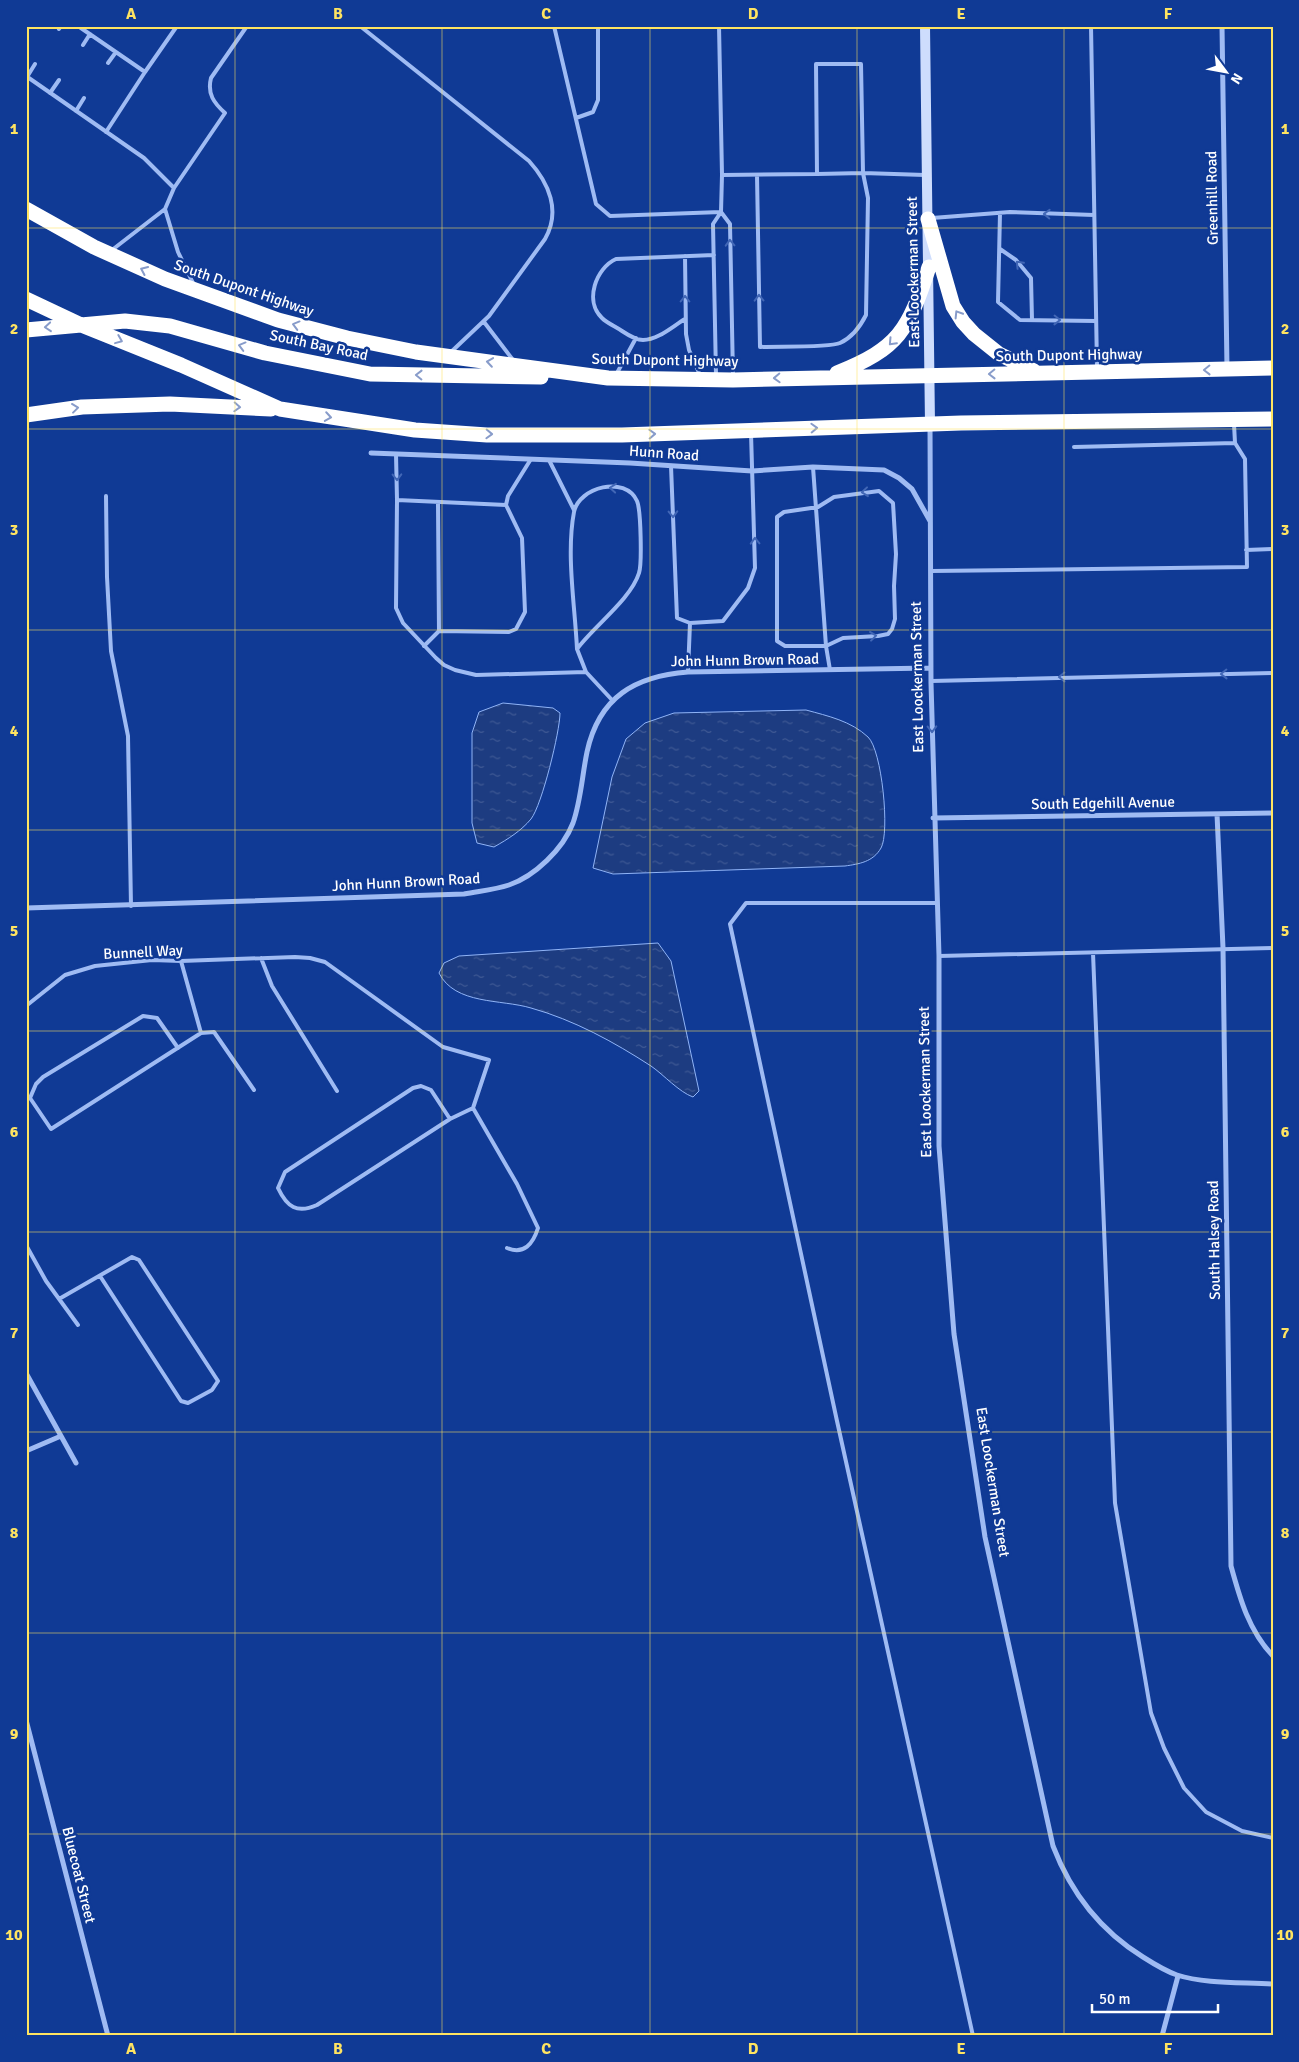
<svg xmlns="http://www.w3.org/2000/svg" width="1299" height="2062" font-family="Signika,sans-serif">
<defs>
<pattern id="water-ripples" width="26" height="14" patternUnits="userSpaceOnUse" patternTransform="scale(1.25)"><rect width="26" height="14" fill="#1d3c81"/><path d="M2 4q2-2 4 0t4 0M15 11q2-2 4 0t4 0" fill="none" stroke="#3f5994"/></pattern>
</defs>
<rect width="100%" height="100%" fill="#103a95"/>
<!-- water -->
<path fill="url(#water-ripples)" stroke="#90b4f7" d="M503,703L553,708L560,713C560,731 542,805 531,819C521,831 508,839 494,847L477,843L472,823V733L479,712Z
M806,710C828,716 851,721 868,737C882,750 890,833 881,848C873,862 859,864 845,866L613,874L593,868L612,777L626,739L645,723L674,713Z
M658,943L671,961L699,1091L693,1097C679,1092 664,1075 651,1066C614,1042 574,1020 531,1008C501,999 455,1005 439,973L444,963L459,956Z"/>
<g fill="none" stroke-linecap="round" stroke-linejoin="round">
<!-- lane -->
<path stroke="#9fbbf3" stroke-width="4" d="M78,26L145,72L177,26
M360,26L529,161C549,183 561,211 545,239L489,316L451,352
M554,26L596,204L610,216L721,212
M719,26L722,175L817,174L816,64H861L863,173L925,175
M1091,26L1097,367
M59,29L61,26
M83,45L90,34
M108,63L116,52
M26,76L144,158L174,188L165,209
M27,77L35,64
M50,93L59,80
M76,111L84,98
M576,118L593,112L598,100V26
M106,132L145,72
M757,175L760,347C775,346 829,348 840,343C853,337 860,327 866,315L868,198L863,173L817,174
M174,188L225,113C214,103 207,94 211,78L247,26
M721,212L730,224L733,377
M1000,213L998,302L1020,320L1096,321
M932,218L1010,212L1094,215
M1000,249L1016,260L1031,278L1032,320
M112,250L165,209L178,252L194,285
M685,256L686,334L689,350L700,375
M685,319C673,326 658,340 643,340C636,340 628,335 622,331C616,327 607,323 602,318C584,301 596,268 616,259L714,255
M484,322L513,360
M617,373L636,338
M716,375L713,224L721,212L722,175
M1074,447L1235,443
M396,454L397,500
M549,460L574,510
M671,466L677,618L690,623L723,621L748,588L755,568L751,433
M813,467L826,646L843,638L878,636L888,634L892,629L895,619L894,586L896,554L893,503L879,491L834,497L818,507L784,512L777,517V641L785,646H826L830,670
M106,496L107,577L111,651L128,736L131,906
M438,503L439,631
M506,505L508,496L531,459
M1246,550L1273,549
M931,571L1247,567L1245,459L1235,443L1234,424
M424,646L439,631L509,632L516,629L525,612L522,538L506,505L397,500L396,608L403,623L436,658L444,665L455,670L476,675L586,672
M577,649C575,606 566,554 574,512C579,487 625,475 637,501C641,510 642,564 639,573C631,599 594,626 577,649L586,672L613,701
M688,672L690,623
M931,681L1273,673
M936,903H746L730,924L837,1421L973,2036
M1093,953L1115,1503L1151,1713L1164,1748L1184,1788L1206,1812L1242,1831L1273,1838
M939,956L1273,948
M261,958L272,986L337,1091
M26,1006L65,975L95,966L152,960L181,961L295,957L310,958L325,962L443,1047L489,1060L473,1108L517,1184L538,1228C533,1244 524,1255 507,1248
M201,1033L214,1032L254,1090
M178,1048L157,1018L143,1016L43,1077L36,1084L30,1098L51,1129L201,1033L181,961
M450,1119L431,1090L421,1086L413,1088L285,1172L278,1188C287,1207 297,1214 317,1205L450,1119L473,1108
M26,1245L46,1281L78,1325
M59,1299L132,1257L139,1260L218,1381L212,1390L188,1403L181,1401L100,1276"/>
<!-- street -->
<path stroke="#9fbbf3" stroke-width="5" d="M1222,26L1227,368
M930,425L931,683L939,956V1146L954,1334L985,1537L1053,1846C1071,1893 1101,1931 1143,1957C1154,1964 1165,1971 1177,1975C1205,1984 1243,1982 1273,1984
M371,453L630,463L752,471L813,467L884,470L899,478L912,489L930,521
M1217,814L1223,948L1231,1566C1240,1599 1249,1631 1273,1656
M933,818L1273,813
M26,908L464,894C479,891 494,890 509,885C535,876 563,849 573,823C581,800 582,776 587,752C599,697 635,676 688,672L931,668
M26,1373L76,1463
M26,1451L61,1436
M26,1720L108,2036
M1162,2036L1178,1976"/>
<!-- secondary -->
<path stroke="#ceddfd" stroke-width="10" d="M925,26L930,424"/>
<!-- highway -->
<path stroke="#fff" stroke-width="15" d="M26,209L94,247L165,279L278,320L347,338L416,352L608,378L733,380L1273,368
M928,219L953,306L963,322L974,334L999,354L1034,371
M26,299L79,324L181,365L280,409L415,430L487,435H622L961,423L1273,419
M26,330L125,321L170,326L265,353L370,374L541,377
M837,373C899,348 908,331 929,267
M26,415L82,407L170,404L271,409"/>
</g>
<!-- one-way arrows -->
<defs><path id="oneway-chevron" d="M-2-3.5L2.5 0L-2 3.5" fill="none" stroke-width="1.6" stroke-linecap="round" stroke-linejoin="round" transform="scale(1.25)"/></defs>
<g stroke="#4267b6">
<use href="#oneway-chevron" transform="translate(1047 214) rotate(-178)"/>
<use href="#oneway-chevron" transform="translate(730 243) rotate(-92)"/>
<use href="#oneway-chevron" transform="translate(1019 264) rotate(-134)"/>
<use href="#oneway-chevron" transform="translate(759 298) rotate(-91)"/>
<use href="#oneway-chevron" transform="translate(685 299) rotate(-90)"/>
<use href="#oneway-chevron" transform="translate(1057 320) rotate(1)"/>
<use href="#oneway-chevron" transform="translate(397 477) rotate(89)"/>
<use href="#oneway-chevron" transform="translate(613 488) rotate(-175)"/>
<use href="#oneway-chevron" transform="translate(865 492) rotate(174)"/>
<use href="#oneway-chevron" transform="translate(673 514) rotate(88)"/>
<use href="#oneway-chevron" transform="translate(755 541) rotate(-92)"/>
<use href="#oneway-chevron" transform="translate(873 636) rotate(-7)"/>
<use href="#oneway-chevron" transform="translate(1224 674) rotate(179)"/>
<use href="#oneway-chevron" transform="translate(1062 677) rotate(179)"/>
<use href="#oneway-chevron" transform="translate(932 729) rotate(89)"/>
</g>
<g stroke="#889cca">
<use href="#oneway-chevron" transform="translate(144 270) rotate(-156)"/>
<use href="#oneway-chevron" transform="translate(958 314) rotate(-122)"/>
<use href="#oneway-chevron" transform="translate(296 325) rotate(-165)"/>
<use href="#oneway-chevron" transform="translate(48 327) rotate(175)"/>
<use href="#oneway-chevron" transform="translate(119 340) rotate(22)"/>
<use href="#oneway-chevron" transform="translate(892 342) rotate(133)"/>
<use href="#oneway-chevron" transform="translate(242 346) rotate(-165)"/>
<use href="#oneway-chevron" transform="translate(490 362) rotate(-172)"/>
<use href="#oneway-chevron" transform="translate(1207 370) rotate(179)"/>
<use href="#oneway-chevron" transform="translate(992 374) rotate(179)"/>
<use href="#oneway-chevron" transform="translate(419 375) rotate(-179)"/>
<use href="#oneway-chevron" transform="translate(777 378) rotate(178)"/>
<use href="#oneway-chevron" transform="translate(237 407) rotate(3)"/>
<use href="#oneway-chevron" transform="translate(75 408) rotate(-7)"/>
<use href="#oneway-chevron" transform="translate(328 417) rotate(9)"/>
<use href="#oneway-chevron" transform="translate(814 428) rotate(-2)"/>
<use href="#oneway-chevron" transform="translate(489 434) rotate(2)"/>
<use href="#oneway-chevron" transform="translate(652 434) rotate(-2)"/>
</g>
<!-- grid -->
<path fill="none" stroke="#ffe461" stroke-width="1" stroke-opacity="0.55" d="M235,26V2036M442,26V2036M650,26V2036M857,26V2036M1064,26V2036M26,228H1273M26,429H1273M26,630H1273M26,830H1273M26,1031H1273M26,1232H1273M26,1432H1273M26,1633H1273M26,1834H1273"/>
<g text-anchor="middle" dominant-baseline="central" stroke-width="5" stroke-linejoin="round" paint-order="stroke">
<!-- street labels -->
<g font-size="15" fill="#fff" stroke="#103a95">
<text transform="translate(1212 198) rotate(-91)">Greenhill Road</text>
<text transform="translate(913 272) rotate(-91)">East Loockerman Street</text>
<text transform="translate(244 288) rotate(19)">South Dupont Highway</text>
<text transform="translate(319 345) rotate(12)">South Bay Road</text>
<text transform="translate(1069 355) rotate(-1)">South Dupont Highway</text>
<text transform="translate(665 360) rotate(1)">South Dupont Highway</text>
<text transform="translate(664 453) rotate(4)">Hunn Road</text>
<text transform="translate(745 660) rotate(-1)">John Hunn Brown Road</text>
<text transform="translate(917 677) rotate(-91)">East Loockerman Street</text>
<text transform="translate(1103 803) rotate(-1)">South Edgehill Avenue</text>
<text transform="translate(406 882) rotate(-3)">John Hunn Brown Road</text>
<text transform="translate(143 952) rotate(-3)">Bunnell Way</text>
<text transform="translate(925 1082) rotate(-91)">East Loockerman Street</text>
<text transform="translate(1214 1240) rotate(-91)">South Halsey Road</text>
<text transform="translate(993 1482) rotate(81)">East Loockerman Street</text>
<text transform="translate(79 1875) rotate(76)">Bluecoat Street</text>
</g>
</g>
<!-- border -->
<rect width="1299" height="2062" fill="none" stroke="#103a95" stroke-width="55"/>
<!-- north arrow -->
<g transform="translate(1226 72) rotate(122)" stroke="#103a95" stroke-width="4" paint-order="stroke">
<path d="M0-4L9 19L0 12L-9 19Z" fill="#ffffff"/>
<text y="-8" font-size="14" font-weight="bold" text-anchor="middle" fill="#ffffff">N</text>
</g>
<!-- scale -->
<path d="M1092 2004v8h126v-8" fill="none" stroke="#ffffff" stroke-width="2.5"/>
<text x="1099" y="2004" font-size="15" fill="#ffffff" stroke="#103a95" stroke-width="4" paint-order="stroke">50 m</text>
<rect x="28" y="28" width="1244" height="2006" fill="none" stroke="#ffe461" stroke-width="2"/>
<g font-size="16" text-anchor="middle" font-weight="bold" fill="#ffe461">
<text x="131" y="19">A</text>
<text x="338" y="19">B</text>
<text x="546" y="19">C</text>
<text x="753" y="19">D</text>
<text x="961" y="19">E</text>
<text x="1168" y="19">F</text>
<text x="14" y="134">1</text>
<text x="1285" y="134">1</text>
<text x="14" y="334">2</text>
<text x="1285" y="334">2</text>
<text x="14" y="535">3</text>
<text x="1285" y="535">3</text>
<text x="14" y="736">4</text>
<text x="1285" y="736">4</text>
<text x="14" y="936">5</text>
<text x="1285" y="936">5</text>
<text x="14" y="1137">6</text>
<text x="1285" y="1137">6</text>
<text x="14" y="1338">7</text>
<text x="1285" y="1338">7</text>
<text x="14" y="1538">8</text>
<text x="1285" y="1538">8</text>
<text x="14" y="1739">9</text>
<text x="1285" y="1739">9</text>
<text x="14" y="1940">10</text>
<text x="1285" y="1940">10</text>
<text x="131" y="2054">A</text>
<text x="338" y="2054">B</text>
<text x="546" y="2054">C</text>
<text x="753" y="2054">D</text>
<text x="961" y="2054">E</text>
<text x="1168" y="2054">F</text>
</g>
</svg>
